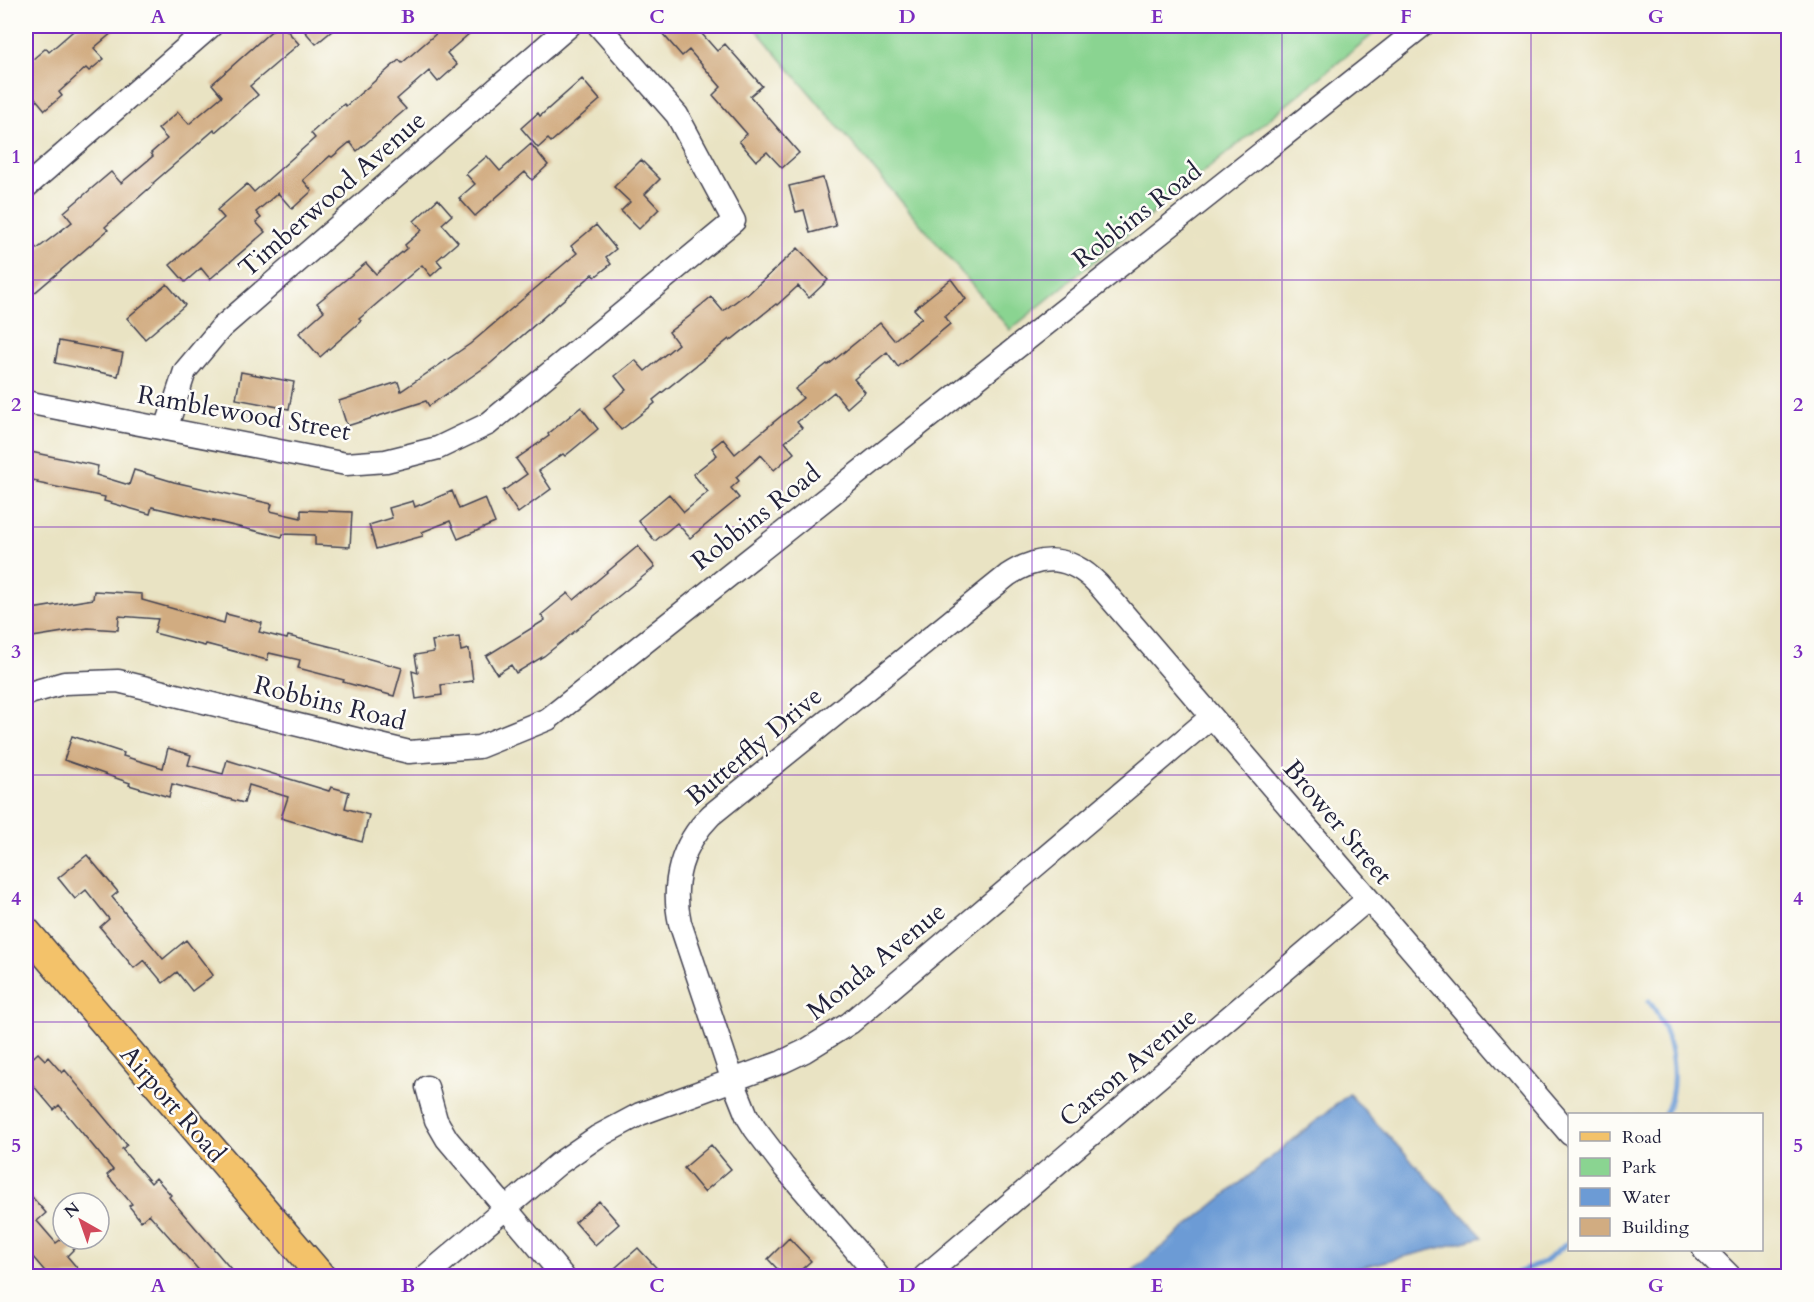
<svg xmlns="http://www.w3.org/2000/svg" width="1814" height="1302" font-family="Cardo,serif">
<rect width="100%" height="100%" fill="#fdfcf7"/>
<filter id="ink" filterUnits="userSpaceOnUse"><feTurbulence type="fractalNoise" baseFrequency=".0167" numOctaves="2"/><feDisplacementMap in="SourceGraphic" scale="12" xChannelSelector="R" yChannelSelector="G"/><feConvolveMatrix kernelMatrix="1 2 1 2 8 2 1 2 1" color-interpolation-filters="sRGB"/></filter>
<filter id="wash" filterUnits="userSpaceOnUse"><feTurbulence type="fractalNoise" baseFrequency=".008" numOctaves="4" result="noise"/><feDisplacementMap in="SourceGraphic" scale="24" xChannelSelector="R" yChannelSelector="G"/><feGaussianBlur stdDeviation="1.35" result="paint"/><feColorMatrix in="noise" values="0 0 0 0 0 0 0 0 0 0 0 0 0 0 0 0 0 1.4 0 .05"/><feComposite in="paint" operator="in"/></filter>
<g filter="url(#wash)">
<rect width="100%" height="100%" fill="#e9e3c3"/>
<!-- green -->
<path fill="#8ad491" stroke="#567b66" stroke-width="1.5" d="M753,26H1383L1010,330Z"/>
<!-- water -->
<path fill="#6c9bd5" stroke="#475e88" stroke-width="1.5" d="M1349,1094L1483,1237L1327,1276H1126Z"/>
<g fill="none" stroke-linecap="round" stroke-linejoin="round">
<!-- stream -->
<path stroke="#6c9bd5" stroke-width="5" d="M1649,1001C1671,1031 1682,1080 1665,1114
M1510,1276L1544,1262L1570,1241"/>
</g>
<g id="blocks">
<!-- building -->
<path fill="#d1ac81" d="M79,26H120L94,48L104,59L89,71L86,68L59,92L62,96L45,110L26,87V65L46,48L49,52Z
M277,26H283L299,44L250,86L258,95L215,132L214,130L153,183L154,184L105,227L108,230L26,300V236L37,249L72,222L64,212L111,172L121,183L153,156L151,153L167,139L158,129L178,112L189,124L222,96L212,84Z
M300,26H338L316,44Z
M445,26H478L447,53L457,65L438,82L429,71L397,99L406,109L357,151L350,142L332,157L330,156L303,180L312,191L292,209L278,193L256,212L261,218L256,222L265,232L210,279L201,268L185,282L170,265L224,218L217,210L247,184L254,192L315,138L311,133L344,104L346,106L399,60L402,63Z
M670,26H695L717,51L725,44L762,86L750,96L799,153L782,168L767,152L756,161L739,141L747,134L713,95L721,87L689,50L682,56L662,33Z
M582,79L600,100L551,142L548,139L538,148L521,128L538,113L540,116Z
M531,144L548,165L532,180L525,172L475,216L459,198L475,184L466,174L487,156L500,171Z
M641,160L660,179L645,194L659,209L639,229L621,211L630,202L614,187Z
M823,178L836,226L810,233L804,210L796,212L789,186Z
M438,199L452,215L442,224L458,242L437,260L442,266L431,276L422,265L359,319L361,321L320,357L299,333L324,311L317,303L366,263L376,274L407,248L405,245L422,230L414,221Z
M596,225L616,249L606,257L611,264L595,277L593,274L491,363L429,406L426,401L347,426L339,401L398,382L401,391L470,344L577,253L571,246Z
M798,248L828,280L809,298L798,286L777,305L776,304L730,341L729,339L653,400L655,403L621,430L604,408L626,390L615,376L635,360L645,371L678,344L669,332L695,312L694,311L711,297L723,311L746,294L747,295Z
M951,279L966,299L945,316L950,324L898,367L887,352L854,379L865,392L847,408L834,392L797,422L802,428L785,442L794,453L774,470L761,455L736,477L739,481L731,488L739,498L690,538L677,523L655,541L638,520L669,494L684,512L708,492L693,474L717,455L712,448L723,439L735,454L803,398L795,389L827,364L828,365L880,323L894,340L922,318L914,309Z
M167,284L185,305L145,339L127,318Z
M59,341L123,353L118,376L55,363Z
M241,372L294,382L289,409L236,399Z
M581,407L598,429L565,456L563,454L539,471L551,489L518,513L503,491L527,474L516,459L549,436L548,434Z
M26,451L98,466L96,475L129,485L134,470L174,482L272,504L270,511L301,518V510L352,512L350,547L315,545V535L283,534L282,537L152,507L150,514L104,501L105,497L37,483L38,481L26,479Z
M452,491L459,509L485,498L495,523L458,539L450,521L422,532L423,536L376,549L369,525L392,518L389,508L413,501L415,507Z
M638,546L655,567L544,656L516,673L511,665L497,674L486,656L545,620L541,615L568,593L574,600Z
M94,591L142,594V600L224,623L226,614L262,623L259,632L287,639L288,636L341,649V651L402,668L394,696L343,682L344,680L298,668L300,660L269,653L267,660L206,644L205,646L154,633L158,619L119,616L118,630L88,628L26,638V610L93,599Z
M459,637L461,651L469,649L473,681L441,685L442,695L416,699L412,671L418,673L415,655L434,652L432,641Z
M72,736L124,753L123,756L163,768L168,748L191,755L188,765L223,774L227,760L329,791L331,787L349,792L345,808L369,815L362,842L281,818L288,797L249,785L244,803L172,784L169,797L129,785L130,783L64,760Z
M87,855L118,892L112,897L163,959L186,940L213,975L192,991L177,972L163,983L144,960L134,968L100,927L109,919L86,890L75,899L58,878Z
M38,1053L45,1060L48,1057L62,1073L65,1070L127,1145L122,1149L151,1183L156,1178L171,1195L169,1197L237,1276H204L149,1214L141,1221L129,1206L132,1204L107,1175L113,1170L59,1105L54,1110L26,1077V1064Z
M711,1145L731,1169L704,1192L684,1168Z
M26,1190L46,1213L37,1221L56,1243L63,1238L68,1239L75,1248L67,1256L84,1276H49L26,1249Z
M599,1201L619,1224L595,1245L575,1222Z
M789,1238L811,1261L794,1276H784L768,1259Z
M638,1248L664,1276H622L615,1268Z"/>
</g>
</g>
<g filter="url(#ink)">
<use href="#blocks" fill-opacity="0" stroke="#403f4f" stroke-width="1.5"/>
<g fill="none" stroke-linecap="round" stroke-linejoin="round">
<defs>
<path id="minor" d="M26,187L211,26
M26,402L346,464L386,461L438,448L488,424L734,221L677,115L599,26
M166,429L185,371L221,328L569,26
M26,694L64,683L118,681L409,752L479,747L548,719L1422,26
M427,1087L436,1120L447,1139L563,1276
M1704,1250L1730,1276
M426,1276L558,1164L597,1137L640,1114L782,1062L805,1051L850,1023L1211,717
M878,1276L784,1167L755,1129L747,1116L733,1081L680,923C671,883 681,845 711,815L1008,575C1042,553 1070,555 1098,584L1570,1134
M925,1276L1367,900"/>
<path id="major" d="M26,931L321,1276"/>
</defs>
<!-- minor casing -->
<use href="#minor" stroke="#403f4f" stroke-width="25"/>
<!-- major casing -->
<use href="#major" stroke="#403f4f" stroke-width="31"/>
<!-- minor -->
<use href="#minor" stroke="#fff" stroke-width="22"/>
<!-- major -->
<use href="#major" stroke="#f3c26a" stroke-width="28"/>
</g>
</g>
<!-- grid -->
<path fill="none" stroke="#7b2cbf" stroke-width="1.5" stroke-opacity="0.55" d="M283,26V1276M532,26V1276M782,26V1276M1032,26V1276M1282,26V1276M1531,26V1276M26,280H1788M26,527H1788M26,775H1788M26,1022H1788"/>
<g text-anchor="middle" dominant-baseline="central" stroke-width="5" stroke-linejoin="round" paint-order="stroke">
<!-- street labels -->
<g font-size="26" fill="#22223b" stroke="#fdfcf7">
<text transform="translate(332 194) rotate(-41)">Timberwood Avenue</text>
<text transform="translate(1137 215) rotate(-38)">Robbins Road</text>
<text transform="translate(244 413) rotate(10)">Ramblewood Street</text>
<text transform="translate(756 517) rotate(-38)">Robbins Road</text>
<text transform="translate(330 703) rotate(14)">Robbins Road</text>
<text transform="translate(754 746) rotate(-40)">Butterfly Drive</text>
<text transform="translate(1338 822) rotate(50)">Brower Street</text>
<text transform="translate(876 961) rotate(-39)">Monda Avenue</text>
<text transform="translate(1128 1067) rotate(-40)">Carson Avenue</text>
<text transform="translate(173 1104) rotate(49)">Airport Road</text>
</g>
</g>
<!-- margin -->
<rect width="1814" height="1302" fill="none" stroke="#fdfcf7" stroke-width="66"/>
<!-- legend -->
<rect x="1568" y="1113" width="195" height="138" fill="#fdfcf7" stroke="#a5a5ac" stroke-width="1.5"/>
<rect x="1580" y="1132" width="30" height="9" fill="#f3c26a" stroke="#a5a5ac" stroke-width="1.5"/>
<text x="1622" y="1143" font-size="18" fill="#22223b">Road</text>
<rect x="1580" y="1158" width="30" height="18" fill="#8ad491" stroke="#a5a5ac" stroke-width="1.5"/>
<text x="1622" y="1173" font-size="18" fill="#22223b">Park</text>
<rect x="1580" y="1188" width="30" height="18" fill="#6c9bd5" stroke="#a5a5ac" stroke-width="1.5"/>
<text x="1622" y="1203" font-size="18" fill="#22223b">Water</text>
<rect x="1580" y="1218" width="30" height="18" fill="#d1ac81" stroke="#a5a5ac" stroke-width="1.5"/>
<text x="1622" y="1233" font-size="18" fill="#22223b">Building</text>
<!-- north arrow -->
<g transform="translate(81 1221) rotate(320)"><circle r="28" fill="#fdfcf7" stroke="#a5a5ac" stroke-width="1.5"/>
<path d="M0-4.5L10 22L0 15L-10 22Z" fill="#d1495b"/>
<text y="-9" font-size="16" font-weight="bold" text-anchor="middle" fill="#22223b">N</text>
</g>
<rect x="33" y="33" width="1748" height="1236" fill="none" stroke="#7b2cbf" stroke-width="2"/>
<g font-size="20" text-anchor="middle" font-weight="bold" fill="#7b2cbf">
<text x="158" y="23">A</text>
<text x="408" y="23">B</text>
<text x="657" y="23">C</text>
<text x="907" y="23">D</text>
<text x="1157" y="23">E</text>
<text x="1406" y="23">F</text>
<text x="1656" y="23">G</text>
<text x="16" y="163">1</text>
<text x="1798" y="163">1</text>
<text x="16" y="411">2</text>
<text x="1798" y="411">2</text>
<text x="16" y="658">3</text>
<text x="1798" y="658">3</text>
<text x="16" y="905">4</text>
<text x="1798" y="905">4</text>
<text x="16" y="1152">5</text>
<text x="1798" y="1152">5</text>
<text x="158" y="1292">A</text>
<text x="408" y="1292">B</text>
<text x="657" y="1292">C</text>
<text x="907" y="1292">D</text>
<text x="1157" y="1292">E</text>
<text x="1406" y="1292">F</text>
<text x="1656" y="1292">G</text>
</g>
</svg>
